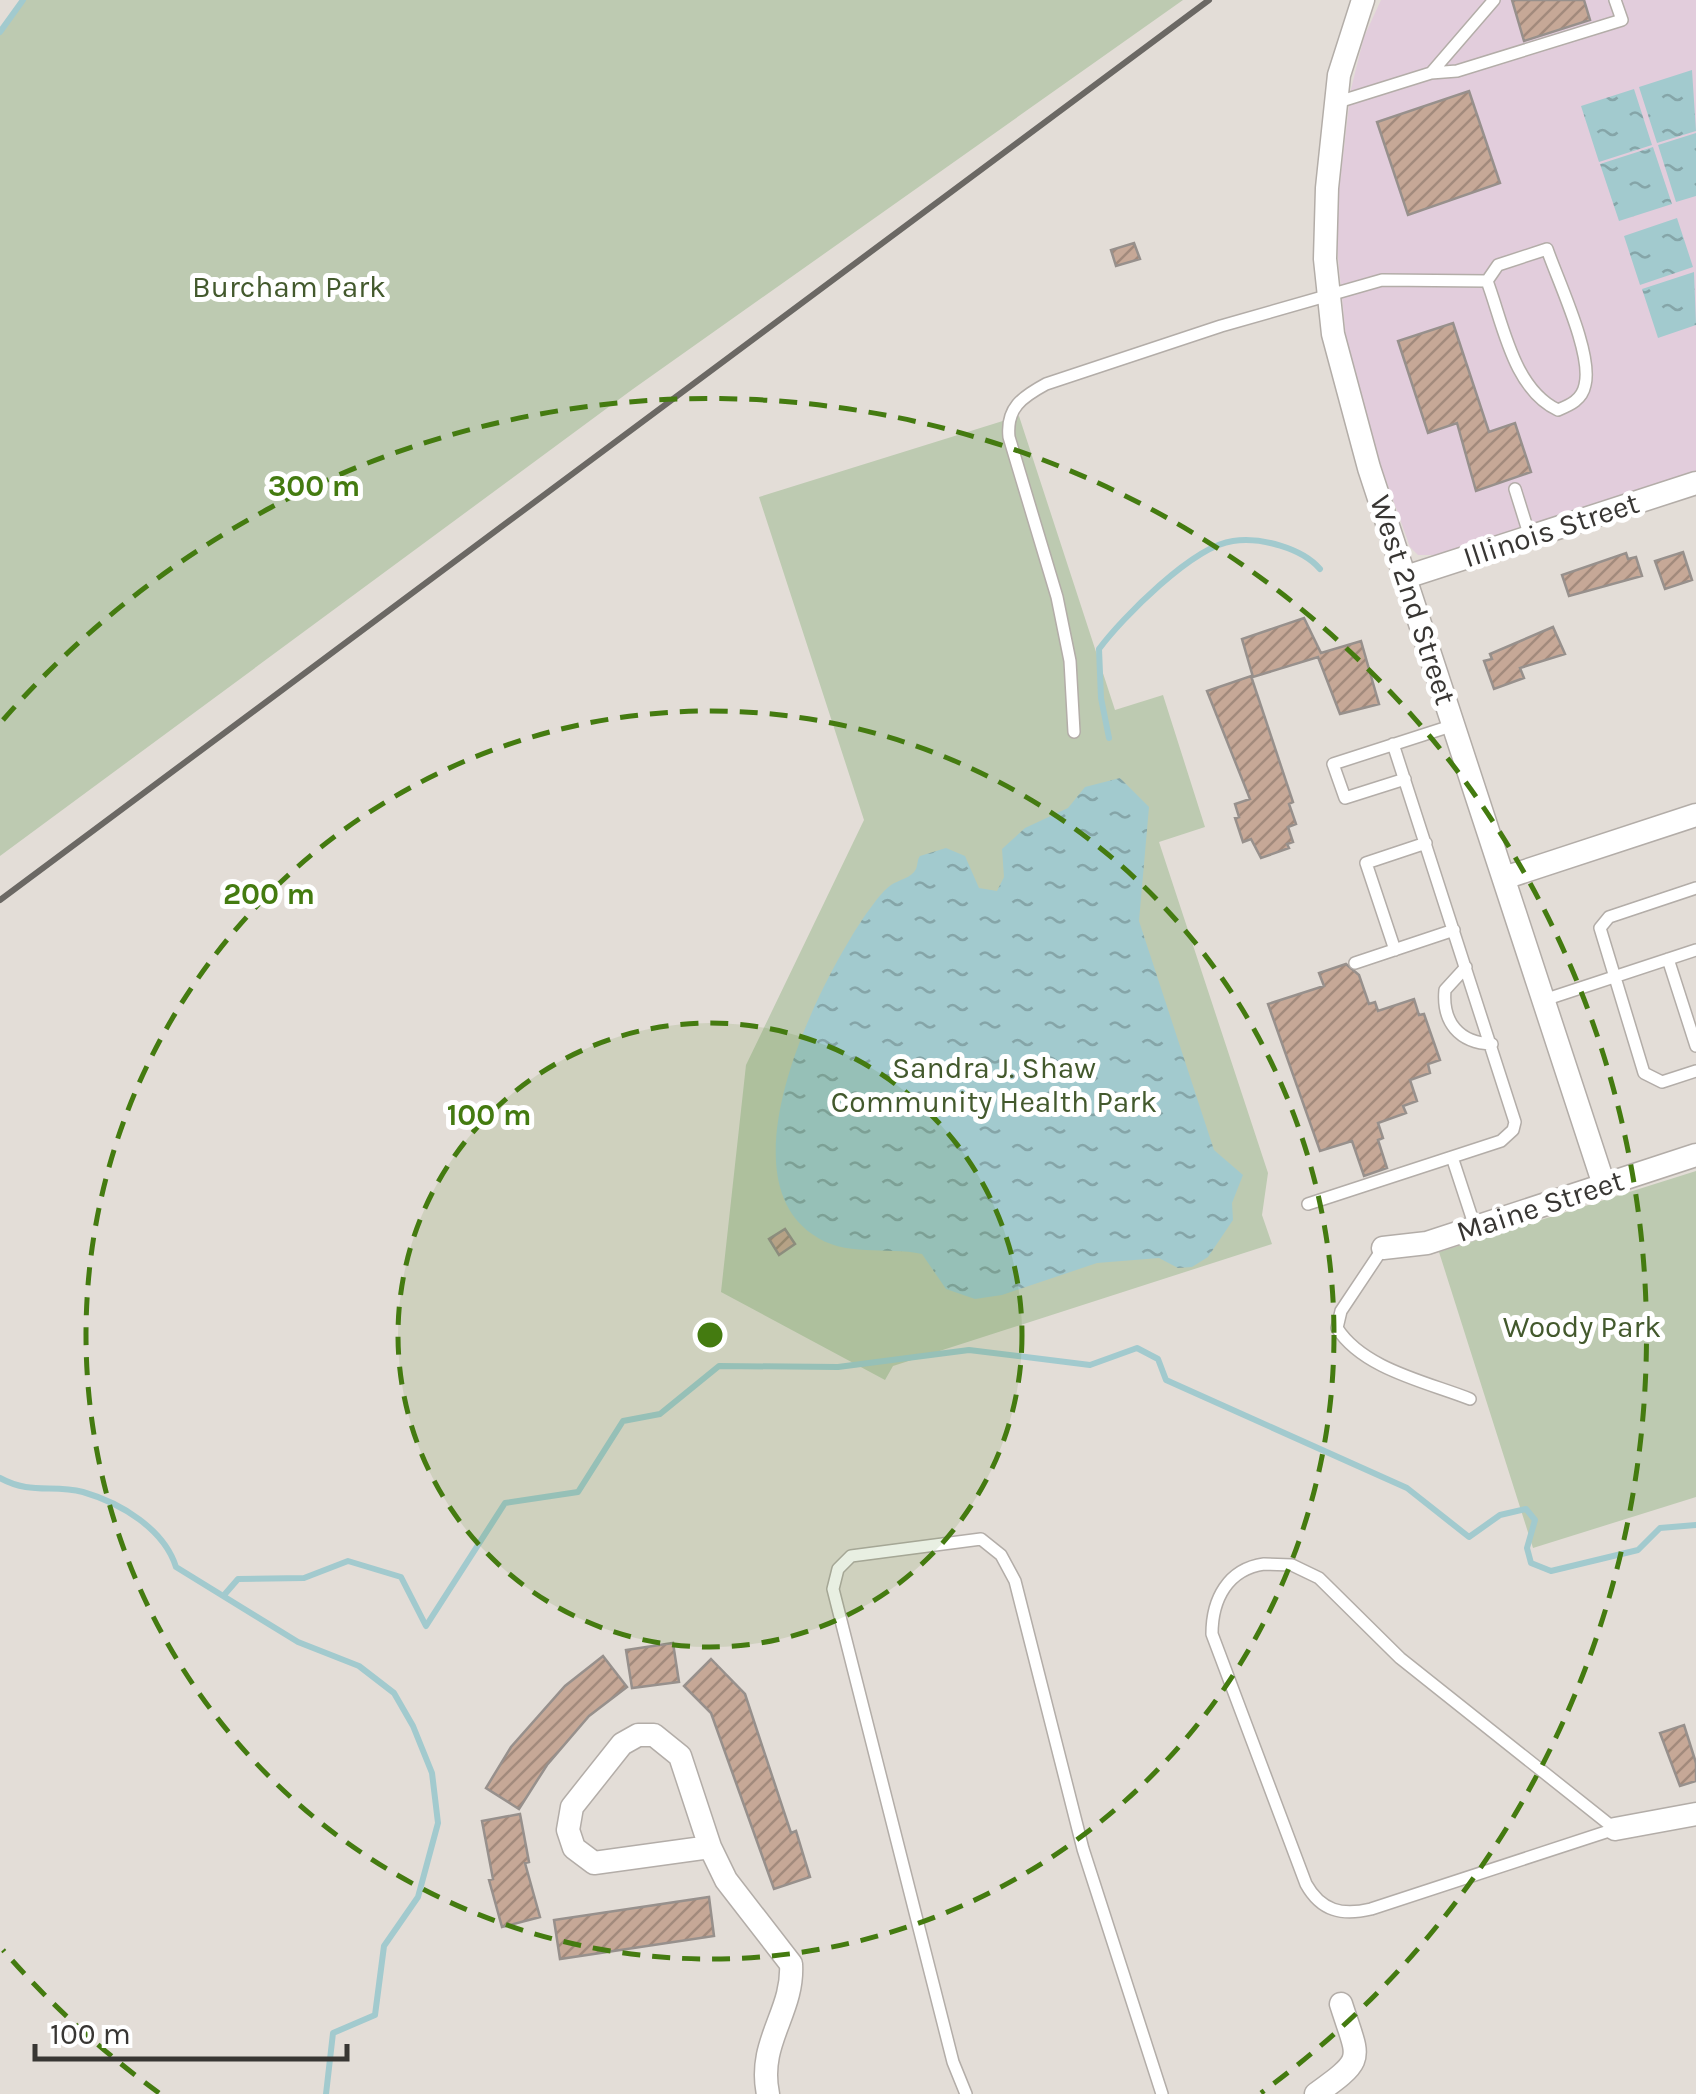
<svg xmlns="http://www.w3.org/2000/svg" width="1696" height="2094" font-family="Karla,sans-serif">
<defs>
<pattern id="water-ripples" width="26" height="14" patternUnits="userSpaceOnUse" patternTransform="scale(2.5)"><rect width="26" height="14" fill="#a2cace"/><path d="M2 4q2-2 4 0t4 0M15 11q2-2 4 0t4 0" fill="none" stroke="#85a5a8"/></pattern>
<pattern id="building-hatch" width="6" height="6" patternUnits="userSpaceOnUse" patternTransform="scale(2.5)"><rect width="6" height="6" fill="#c6a897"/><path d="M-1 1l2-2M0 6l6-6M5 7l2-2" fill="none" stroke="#a28a7c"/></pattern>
</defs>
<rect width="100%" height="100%" fill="#e3ddd7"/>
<!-- industrial -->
<path fill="#e2cddc" d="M1381,0H1696V472L1438,555H1418L1410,547L1374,447L1347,348L1337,247V206L1351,89L1364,37Z"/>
<!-- park -->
<path fill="#bdcab1" d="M23,0H1183L633,389L0,856V32Z
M1019,416L1115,710L1163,695L1205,827L1159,842L1268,1173L1262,1215L1272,1244L893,1366L885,1380L721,1292L746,1065L864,820L759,497Z
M1696,1171V1497L1533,1548L1439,1252Z"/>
<!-- water -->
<path fill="url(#water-ripples)" d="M1692,70L1696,131L1657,143L1639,87Z
M1634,89L1652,145L1599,162L1581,106Z
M1696,133V196L1676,202L1658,145Z
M1653,147L1672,204L1619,221L1600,164Z
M1677,218L1693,267L1640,285L1624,236Z
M1694,272L1696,325L1658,338L1642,289Z
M1120,778L1149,807L1139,921L1214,1150L1243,1175L1232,1203L1233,1220L1208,1257L1192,1267L1178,1268L1159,1258L1097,1263L1002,1295L975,1299L946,1289L922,1254C887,1246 844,1258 812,1234C723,1171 820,981 866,914C873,905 881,892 891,885C898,880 912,878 916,869C918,864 917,860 920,856L946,848L965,856L979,888L997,891L1004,877L1002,849L1025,828L1068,808L1085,787Z"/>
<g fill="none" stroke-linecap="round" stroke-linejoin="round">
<!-- stream -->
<path stroke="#a2cace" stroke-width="6" d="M0,32L23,0
M1109,738L1101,698L1099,649C1122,618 1193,546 1233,541C1261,537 1302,548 1320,569
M0,1478C31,1495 52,1484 83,1492C121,1503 164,1529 176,1567L298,1642L359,1666L394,1693L413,1726L432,1773L438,1823L418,1897L384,1946L375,2015L333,2033L326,2094
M225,1594L238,1579L304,1578L348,1561L401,1577L426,1626L505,1503L578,1492L623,1421L660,1414L719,1366L838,1367L969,1350L1090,1365L1137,1348L1158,1359L1166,1380L1407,1488L1469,1537L1500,1515L1526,1509L1535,1520L1527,1548L1531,1563L1551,1571L1638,1550L1660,1528L1696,1525"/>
</g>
<!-- building -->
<path fill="url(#building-hatch)" stroke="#97908c" stroke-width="2.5" d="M1512,0H1584L1590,20L1524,41Z
M1469,91L1500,183L1408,215L1377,122Z
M1134,243L1140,259L1116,266L1111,250Z
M1453,323L1489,432L1515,423L1531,472L1476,491L1457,423L1428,433L1398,341Z
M1683,552L1692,580L1665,589L1655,561Z
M1626,553L1628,559L1636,557L1642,576L1569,596L1562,575Z
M1304,618L1321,653L1361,641L1379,704L1340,714L1318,657L1253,677L1242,639Z
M1553,627L1565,654L1520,668L1524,678L1494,689L1484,661L1492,659L1490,654Z
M1251,676L1293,802L1289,804L1296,824L1288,827L1293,842L1287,844L1289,848L1261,858L1251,839L1243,842L1235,818L1239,817L1235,804L1250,799L1207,691Z
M1346,964L1359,975L1369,1004L1375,1002L1378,1011L1414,999L1419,1015L1424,1014L1440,1060L1428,1064L1430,1073L1410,1080L1417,1101L1403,1106L1406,1113L1378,1123L1383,1138L1378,1140L1387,1168L1364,1176L1352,1141L1320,1151L1268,1004L1324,986L1319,973Z
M785,1229L795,1244L779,1255L769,1239Z
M673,1643L679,1682L632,1688L626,1650Z
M603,1656L627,1687L589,1716L547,1765L519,1809L486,1788L511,1747L565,1686Z
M711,1659L745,1694L791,1833L796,1831L810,1877L774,1889L711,1713L684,1686Z
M1684,1725L1696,1763V1781L1680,1786L1660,1733Z
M520,1814L529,1862L525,1863L540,1917L502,1927L489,1880L493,1879L482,1821Z
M709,1897L714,1936L560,1959L554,1920Z"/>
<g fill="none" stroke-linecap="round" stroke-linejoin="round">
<defs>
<path id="lane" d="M1431,73L1457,71L1622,20L1615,0
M1335,103L1431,73L1494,0
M1515,489L1530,537
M1074,732L1070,661L1057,597L1009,437C1006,408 1022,397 1046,384L1221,326L1382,280L1487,281L1498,265L1547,249C1558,281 1593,354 1585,385C1582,400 1570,405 1558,410C1513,389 1503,323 1487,281
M1405,779L1345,798L1333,764L1454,725
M1696,888L1609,917L1600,928L1644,1073L1662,1082L1696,1071
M1395,950L1366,863L1426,843
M1668,959L1696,1046
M1355,963L1454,930
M1466,967L1445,990C1442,1022 1459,1043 1492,1044
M1544,1000L1696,950
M1452,1157L1475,1227
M1308,1204L1501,1141L1513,1130L1515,1122L1393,744
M1383,1248L1341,1311L1337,1328C1363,1369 1427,1382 1470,1399
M1264,1564L1292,1565L1319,1578L1400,1658L1615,1829L1371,1909C1342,1916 1321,1911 1306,1884L1212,1634C1212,1599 1228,1569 1264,1564Z
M966,2094L953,2062L833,1589L838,1569L851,1556L981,1539L1001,1555L1015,1581L1083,1849L1162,2094"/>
<path id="street" d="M1363,0L1339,75L1327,188L1325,259L1333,334L1369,468L1604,1185
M1406,577L1696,483
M1504,878L1696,815
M1383,1248L1427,1243L1696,1155
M1615,1829L1696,1814
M710,1847L594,1863L574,1848L568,1830L572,1807L622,1744L638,1735H654L680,1756L710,1847L726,1880L791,1964C794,2012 757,2042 768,2094
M1316,2094C1367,2057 1359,2061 1341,2004"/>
</defs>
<!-- lane casing -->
<use href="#lane" stroke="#b3ada8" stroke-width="14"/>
<!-- street casing -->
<use href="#street" stroke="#b3ada8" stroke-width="25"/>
<!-- lane -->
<use href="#lane" stroke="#fff" stroke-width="11"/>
<!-- street -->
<use href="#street" stroke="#fff" stroke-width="22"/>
<!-- rail -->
<path stroke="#6b6864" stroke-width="6" d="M0,900L1209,0"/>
</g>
<!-- distance rings -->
<circle cx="710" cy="1335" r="312" fill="#447b10" fill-opacity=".12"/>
<g fill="none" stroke="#447b10" stroke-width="5" stroke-dasharray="18 12">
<circle cx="710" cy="1335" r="312"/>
<circle cx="710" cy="1335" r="624"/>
<path d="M159 2093A937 937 0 0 1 3 1950M3 720A937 937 0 1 1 1261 2093"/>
</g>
<g text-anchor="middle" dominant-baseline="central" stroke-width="10" stroke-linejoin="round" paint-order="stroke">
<!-- park labels -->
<g font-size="30" fill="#43592d" stroke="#fff">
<text x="289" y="287">Burcham Park</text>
<text x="994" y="1068">Sandra J. Shaw<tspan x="994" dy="34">Community Health Park</tspan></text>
<text x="1582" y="1327">Woody Park</text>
</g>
<!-- street labels -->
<g font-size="30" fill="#383633" stroke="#fff">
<text transform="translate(1551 530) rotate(-18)">Illinois Street</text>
<text transform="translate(1413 600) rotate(72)">West 2nd Street</text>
<text transform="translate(1540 1206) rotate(-18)">Maine Street</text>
</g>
</g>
<circle cx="710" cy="1335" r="15" fill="#447b10" stroke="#fff" stroke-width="5"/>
<g font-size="30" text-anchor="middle" font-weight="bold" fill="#447b10" stroke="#fff" stroke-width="10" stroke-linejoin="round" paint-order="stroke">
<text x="314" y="496">300 m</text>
<text x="269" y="904">200 m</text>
<text x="489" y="1125">100 m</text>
</g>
<!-- scale -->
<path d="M35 2044v15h312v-15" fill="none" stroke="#383633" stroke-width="5"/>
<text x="50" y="2044" font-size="30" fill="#383633" stroke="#ffffff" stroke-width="8" paint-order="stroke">100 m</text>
</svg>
